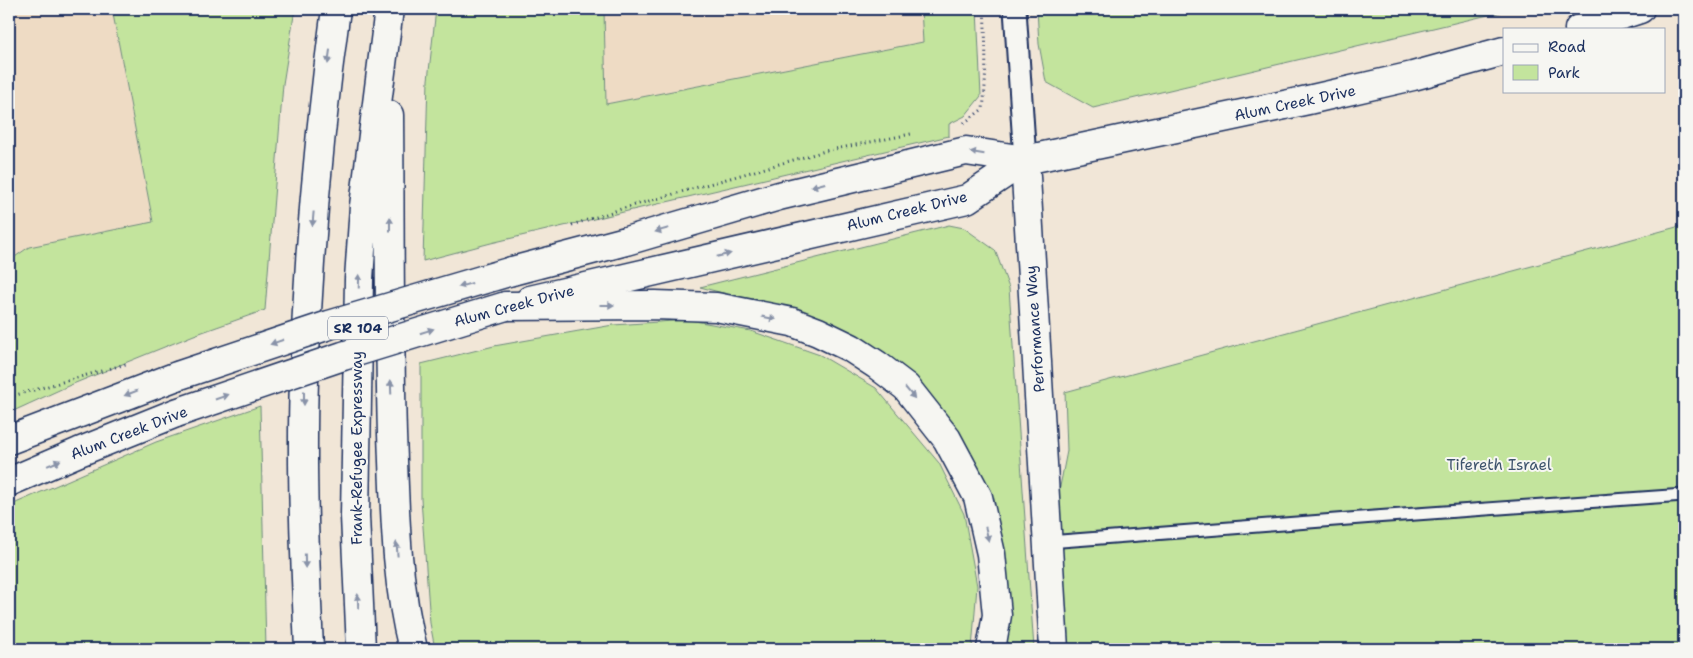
<svg xmlns="http://www.w3.org/2000/svg" width="1693" height="658" font-family="'Shantell Sans',sans-serif">
<rect width="100%" height="100%" fill="#f1e6d7"/>
<filter id="ink" filterUnits="userSpaceOnUse"><feTurbulence type="fractalNoise" baseFrequency=".02" numOctaves="2"/><feDisplacementMap in="SourceGraphic" scale="10" xChannelSelector="R" yChannelSelector="G"/><feConvolveMatrix kernelMatrix="1 2 1 2 8 2 1 2 1" color-interpolation-filters="sRGB"/></filter>
<g filter="url(#ink)">
<!-- built -->
<path fill="#eedbc4" d="M9,9H112L153,223L29,247L9,261Z
M604,9H921L923,42L606,104Z"/>
<!-- green -->
<path fill="#c3e49d" stroke="#6f8a7e" d="M112,9H295L283,84L265,310L194,335L68,386L9,413V261L29,247L153,222Z
M436,9H604L606,104L923,42L921,9H977L981,96L965,116L949,124V136L491,243L423,261L428,80Z
M1037,9H1510L1497,13L1093,108L1046,82L1039,44Z
M949,225L964,228L995,250L1009,288L1034,649H1002L989,492L952,421L904,367L852,334L799,313L700,287Z
M1684,225V649H1066L1057,502L1067,451L1065,392Z
M689,320L751,331L820,355L876,388L939,463L964,514L977,586L972,649H435L430,623L421,499V364L494,346L613,325Z
M260,406L266,649H9V506L156,442Z"/>
<g fill="none" stroke-linecap="round" stroke-linejoin="round">
<defs>
<path id="service" d="M1048,542L1374,517L1684,495"/>
<path id="minor" d="M1015,9L1025,160"/>
<path id="primary" d="M1579,29L1640,9
M1025,160L1054,649
M512,271L626,241L779,196L966,151L1025,160L1308,100L1413,76L1504,51
M530,300L967,199L1025,160
M9,440L177,376
M9,482L79,452L176,413"/>
<path id="motorway" d="M389,115C390,221 389,328 392,434C395,506 395,579 413,649
M506,306L655,305L716,307L792,322L818,332L851,348L877,365L906,387L947,439L978,497L991,554L997,615L991,649
M309,649C305,560 301,470 304,381C308,257 319,132 336,9
M361,649L355,516L359,279L364,206L389,9"/>
</defs>
<!-- service casing -->
<use href="#service" stroke="#1b2f5e" stroke-width="15"/>
<!-- minor casing -->
<use href="#minor" stroke="#1b2f5e" stroke-width="25"/>
<!-- primary casing -->
<use href="#primary" stroke="#1b2f5e" stroke-width="31"/>
<!-- motorway casing -->
<use href="#motorway" stroke="#1b2f5e" stroke-width="31"/>
<!-- path -->
<path stroke="#1b2f5e" stroke-width="3" stroke-dasharray="1 4" stroke-linecap="butt" d="M964,123L983,109C987,75 986,43 984,9
M572,225L621,209L825,151L911,134
M9,397L126,364"/>
<!-- service -->
<use href="#service" stroke="#f6f6f2" stroke-width="11"/>
<!-- minor -->
<use href="#minor" stroke="#f6f6f2" stroke-width="21"/>
<!-- primary -->
<use href="#primary" stroke="#f6f6f2" stroke-width="28"/>
<!-- motorway -->
<use href="#motorway" stroke="#f6f6f2" stroke-width="28"/>
<defs>
<path id="primary-bridge" d="M177,376L329,325L512,271
M176,413L343,356L506,306"/>
</defs>
<!-- primary-bridge casing -->
<use href="#primary-bridge" stroke="#1b2f5e" stroke-width="31" stroke-linecap="butt"/>
<!-- primary-bridge -->
<use href="#primary-bridge" stroke="#f6f6f2" stroke-width="28"/>
</g>
<!-- one-way arrows -->
<defs><path id="oneway-solid" d="M-6-.8H1V-3.2L6.5 0L1 3.2V.8H-6Z" transform="scale(1.25)"/></defs>
<g fill="#8892a8">
<use href="#oneway-solid" transform="translate(329 57) rotate(98)"/>
<use href="#oneway-solid" transform="translate(977 153) rotate(-171)"/>
<use href="#oneway-solid" transform="translate(818 185) rotate(165)"/>
<use href="#oneway-solid" transform="translate(313 219) rotate(95)"/>
<use href="#oneway-solid" transform="translate(390 224) rotate(-90)"/>
<use href="#oneway-solid" transform="translate(662 230) rotate(164)"/>
<use href="#oneway-solid" transform="translate(724 255) rotate(-13)"/>
<use href="#oneway-solid" transform="translate(359 281) rotate(-88)"/>
<use href="#oneway-solid" transform="translate(465 285) rotate(164)"/>
<use href="#oneway-solid" transform="translate(607 305)"/>
<use href="#oneway-solid" transform="translate(769 318) rotate(11)"/>
<use href="#oneway-solid" transform="translate(427 331) rotate(-17)"/>
<use href="#oneway-solid" transform="translate(277 342) rotate(161)"/>
<use href="#oneway-solid" transform="translate(391 387) rotate(-92)"/>
<use href="#oneway-solid" transform="translate(131 393) rotate(159)"/>
<use href="#oneway-solid" transform="translate(910 393) rotate(50)"/>
<use href="#oneway-solid" transform="translate(222 397) rotate(-19)"/>
<use href="#oneway-solid" transform="translate(304 398) rotate(90)"/>
<use href="#oneway-solid" transform="translate(54 463) rotate(-23)"/>
<use href="#oneway-solid" transform="translate(987 534) rotate(77)"/>
<use href="#oneway-solid" transform="translate(397 549) rotate(-95)"/>
<use href="#oneway-solid" transform="translate(305 561) rotate(89)"/>
<use href="#oneway-solid" transform="translate(358 601) rotate(-92)"/>
</g>
</g>
<g text-anchor="middle" dominant-baseline="central" stroke-width="4" stroke-linejoin="round" paint-order="stroke">
<!-- shield labels -->
<rect fill="#f6f6f2" stroke="#5d6b8a" stroke-width="1" x="328" y="316.5" width="60" height="23" rx="4"/>
<g font-size="14" font-weight="bold" fill="#1b2f5e">
<text x="358" y="328">SR 104</text>
</g>
<!-- street labels -->
<g font-size="15" fill="#1b2f5e" stroke="#f6f6f2">
<text transform="translate(1295 103) rotate(-12)">Alum Creek Drive</text>
<text transform="translate(907 211) rotate(-14)">Alum Creek Drive</text>
<text transform="translate(514 306) rotate(-15)">Alum Creek Drive</text>
<text transform="translate(1035 329) rotate(-94)">Performance Way</text>
<text transform="translate(129 433) rotate(-21)">Alum Creek Drive</text>
<text transform="translate(357 448) rotate(-90)">Frank-Refugee Expressway</text>
</g>
<!-- park labels -->
<g font-size="15" fill="#3d536b" stroke="#f6f6f2">
<text x="1499" y="465">Tifereth Israel</text>
</g>
</g>
<!-- margin -->
<rect width="1693" height="658" fill="none" stroke="#f6f6f2" stroke-width="30"/>
<rect x="15" y="15" width="1663" height="628" fill="none" stroke="#1b2f5e" stroke-width="2" filter="url(#ink)"/>
<!-- legend -->
<rect x="1503" y="28" width="162" height="65" fill="#f6f6f2" stroke="#9ea6b7"/>
<rect x="1513" y="44" width="25" height="8" fill="#f6f6f2" stroke="#9ea6b7"/>
<text x="1548" y="52" font-size="15" fill="#1b2f5e">Road</text>
<rect x="1513" y="65" width="25" height="15" fill="#c3e49d" stroke="#9ea6b7"/>
<text x="1548" y="78" font-size="15" fill="#1b2f5e">Park</text>
</svg>
